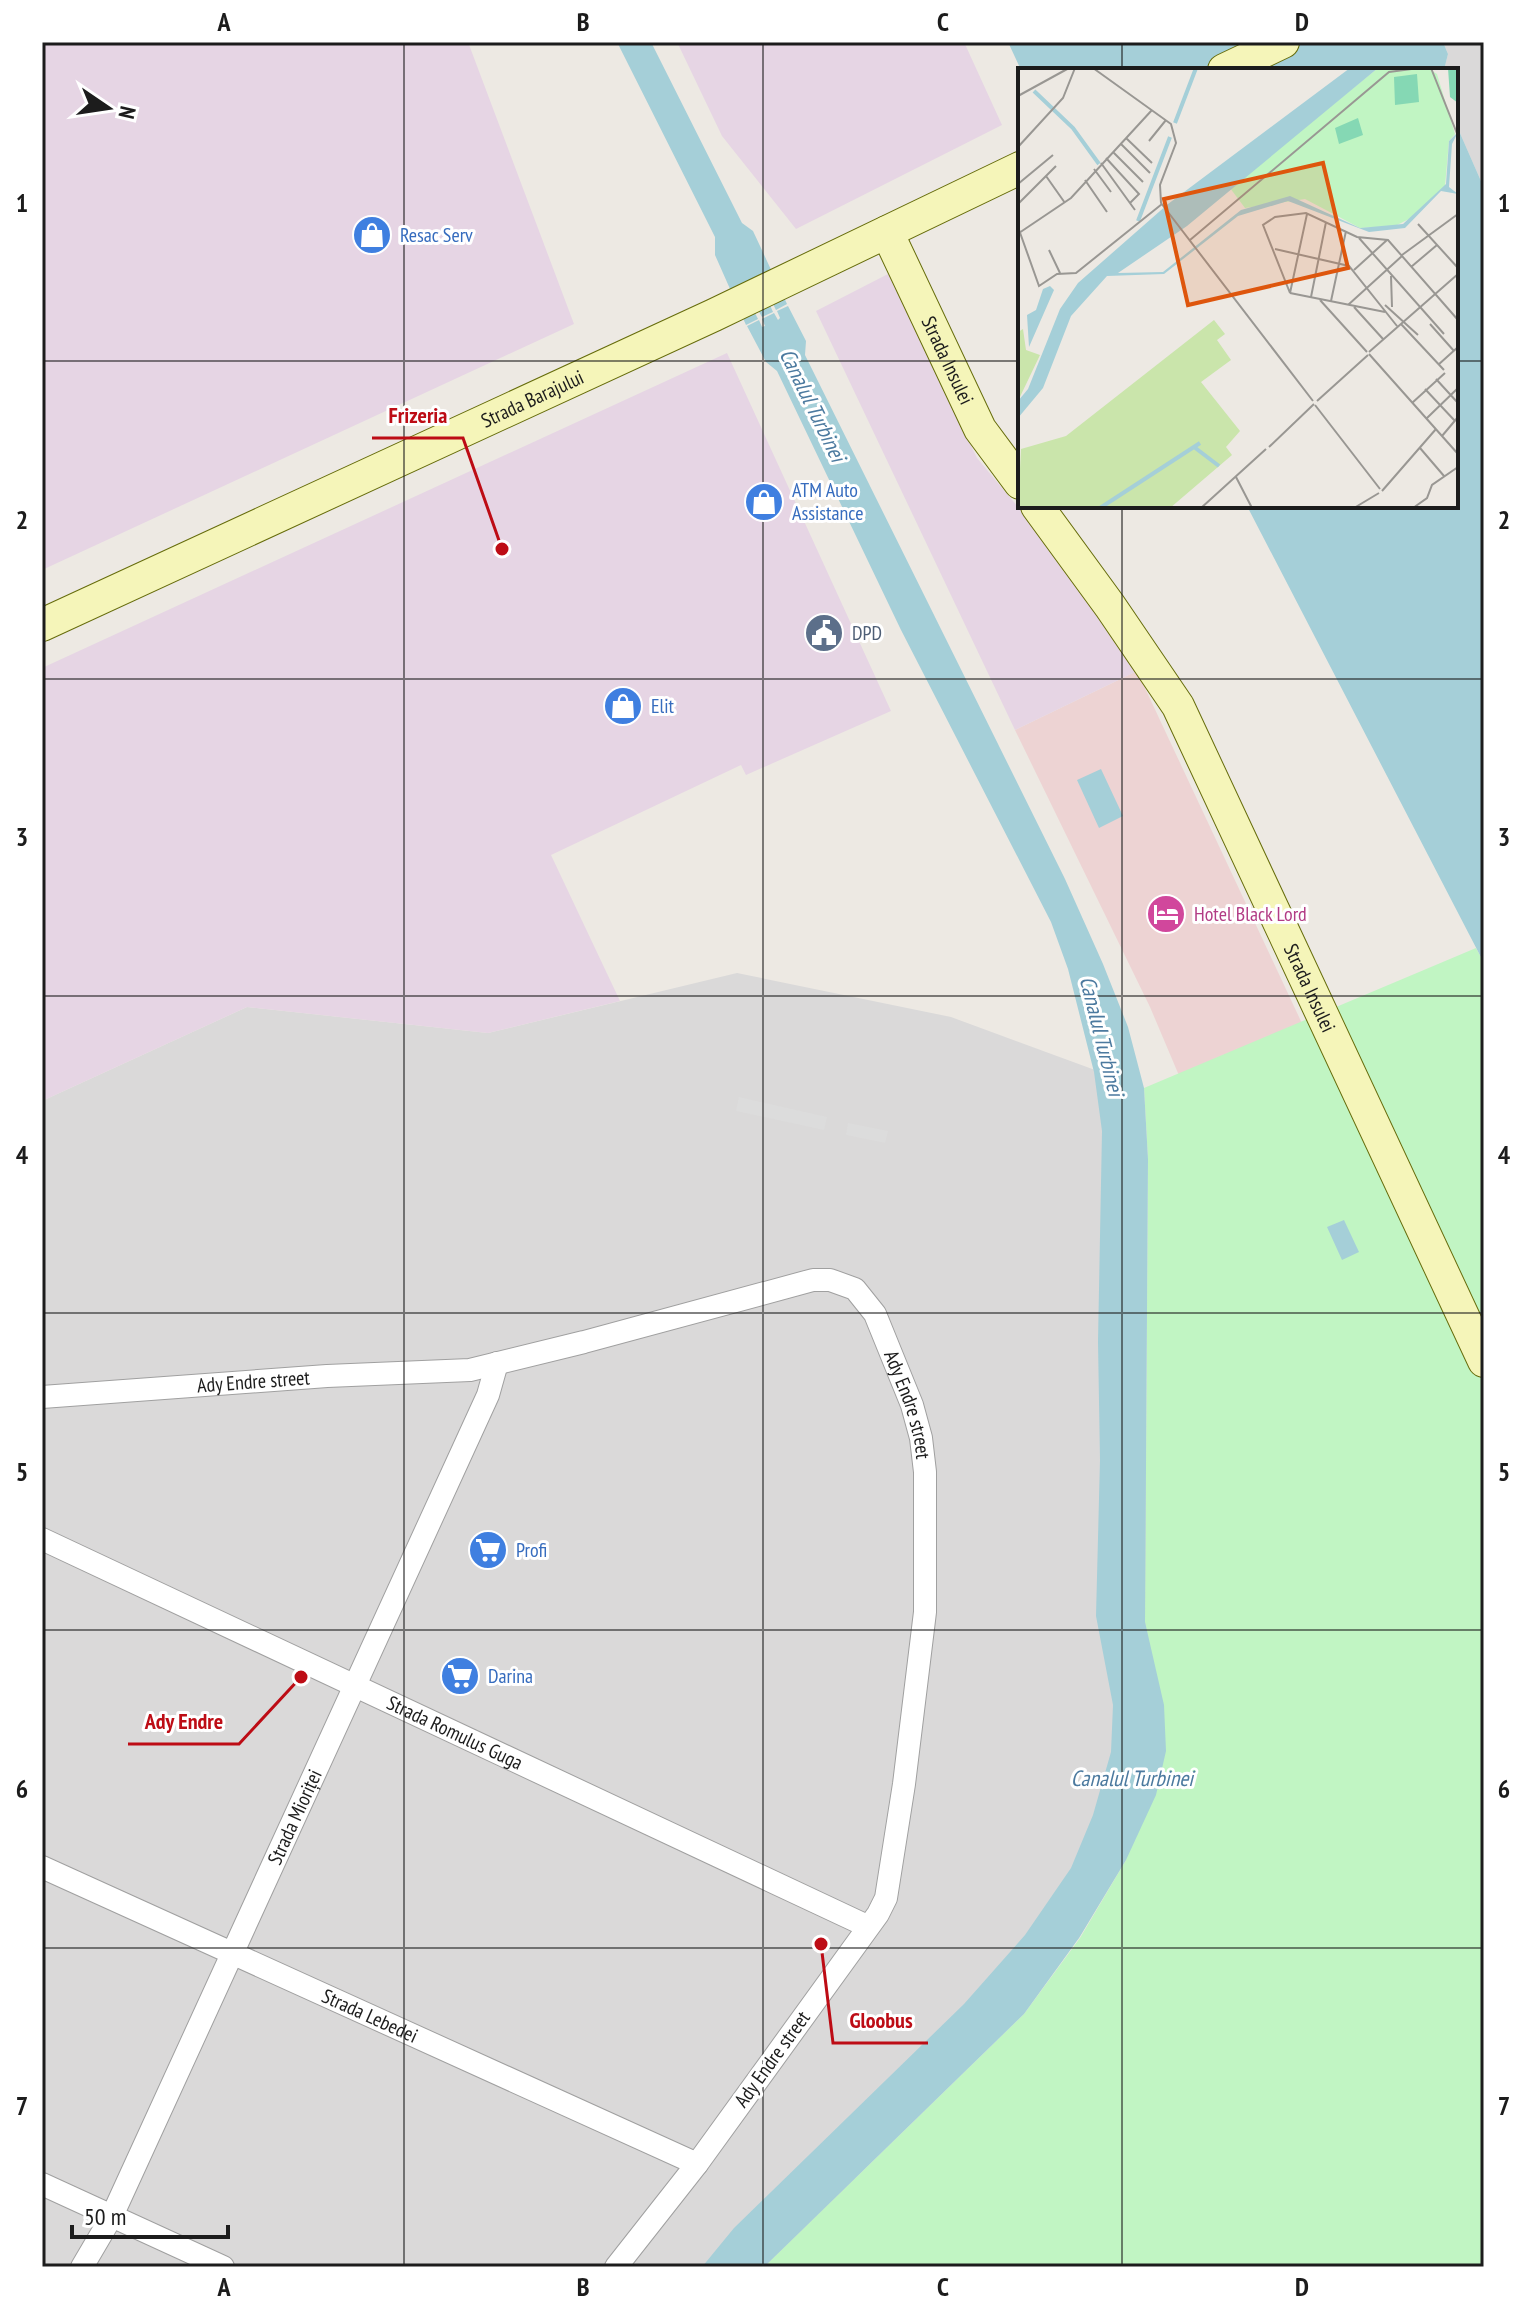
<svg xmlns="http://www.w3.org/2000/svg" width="1526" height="2309" font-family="'PT Sans Narrow',sans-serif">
<rect width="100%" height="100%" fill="#ede9e3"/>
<!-- residential -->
<path fill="#dad9d9" d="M1443,42H1484V188L1456,124V70H1444L1448,54Z
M737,973L951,1017L1144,1088L1146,1556L1152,1656L1126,1860L1079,1938L834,2201L764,2267H42V1101L247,1007L488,1033Z"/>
<!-- commercial -->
<path fill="#edd3d3" d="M1137,671L1306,1032L1186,1092L1150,1007L1015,730Z"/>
<!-- industrial -->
<path fill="#e6d5e4" d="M42,42H468L574,324L42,570Z
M677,42H964L1002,125L796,229L722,136Z
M888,274L977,458L1029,520L1137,671L1015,730L816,311Z
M727,353L891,711L746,775L741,765L551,855L620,1001L488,1033L247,1007L42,1101V668Z"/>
<!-- park -->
<path fill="#c1f5c3" d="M1476,948L1484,963V2267H764L1024,2014L1080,1938L1126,1860L1152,1656L1145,1622L1148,1159L1144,1088Z"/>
<!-- parking -->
<path fill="#dcdcdc" d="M739,1097L827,1117L824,1130L736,1111Z
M848,1123L888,1131L885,1143L846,1135Z"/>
<!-- water -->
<path fill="#a5cfd8" d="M617,42H651L742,223L753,231L787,304L776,310L772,302L769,303L773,312L762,317L758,310L754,311L758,319L746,325L715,255V237Z
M1008,42H1443L1448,54L1444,70H1021Z
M1456,124L1484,188V963L1247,506H1456Z
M788,306L806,341L805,355L1065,879L1103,964L1128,1027L1144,1088L1148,1159L1145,1622L1164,1705L1166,1751L1156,1795L1126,1860L1079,1938L1024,2014L764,2267H702L734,2228L964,2004L1025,1935L1071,1868L1093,1815L1111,1752L1113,1705L1096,1616L1100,1460L1098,1342L1102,1131L1094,1072L1068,969L1051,922L901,630L777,371L766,362L747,326L759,320L762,327L765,326L762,319L774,313L778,320L780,318L777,311Z
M1101,769L1123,816L1099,828L1077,780Z
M1344,1220L1359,1252L1342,1260L1327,1227Z"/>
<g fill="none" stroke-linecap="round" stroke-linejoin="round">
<defs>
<g id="street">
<path id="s1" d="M42,1397L327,1376L470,1370L584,1342L813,1280H830L855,1289L875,1314L912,1405L921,1438L925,1472V1612L904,1784L886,1898L878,1914L697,2164L616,2267"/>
<path id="s2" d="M42,1539L867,1926"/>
<path id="s3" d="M42,1867L697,2164"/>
<path d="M42,2184L223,2267"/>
<path id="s4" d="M82,2267L112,2216L488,1395L497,1363"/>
</g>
<g id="secondary">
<path d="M1224,70L1283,42"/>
<path id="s5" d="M887,232L980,429L1020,483"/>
<path id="s6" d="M1037,506L1110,606L1178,706L1484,1361"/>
<path id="s7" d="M42,625L714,315L1020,168"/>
</g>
</defs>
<!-- street casing -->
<use href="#street" stroke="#a0a0a0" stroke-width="24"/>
<!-- secondary casing -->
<use href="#secondary" stroke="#666c0b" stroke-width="34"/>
<!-- street -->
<use href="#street" stroke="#fff" stroke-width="22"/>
<!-- secondary -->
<use href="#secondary" stroke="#f5f5b9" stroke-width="32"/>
</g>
<!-- grid -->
<path fill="none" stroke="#1c1c1c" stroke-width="2" stroke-opacity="0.55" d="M404,42V2267M763,42V2267M1122,42V70M42,361H1020M1456,361H1484M1122,506V2267M42,679H1484M42,996H1484M42,1313H1484M42,1630H1484M42,1948H1484"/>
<!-- icons -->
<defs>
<symbol id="shop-disc" viewBox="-11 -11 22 22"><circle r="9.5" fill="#3f7fe0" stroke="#fff"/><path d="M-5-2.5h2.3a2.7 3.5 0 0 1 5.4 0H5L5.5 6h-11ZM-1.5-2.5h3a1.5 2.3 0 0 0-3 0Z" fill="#fff"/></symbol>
<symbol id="civic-disc" viewBox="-11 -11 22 22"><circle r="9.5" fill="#5c6f8a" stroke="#fff"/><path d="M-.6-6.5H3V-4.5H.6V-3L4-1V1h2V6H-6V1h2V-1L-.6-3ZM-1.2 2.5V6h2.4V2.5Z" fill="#fff"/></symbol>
<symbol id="hotel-disc" viewBox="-11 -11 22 22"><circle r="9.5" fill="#d1479c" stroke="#fff"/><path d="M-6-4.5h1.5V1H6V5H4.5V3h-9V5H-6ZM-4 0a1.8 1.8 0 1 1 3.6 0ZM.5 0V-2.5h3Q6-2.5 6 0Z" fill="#fff"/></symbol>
<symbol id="supermarket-disc" viewBox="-11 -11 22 22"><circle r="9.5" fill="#3f7fe0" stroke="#fff"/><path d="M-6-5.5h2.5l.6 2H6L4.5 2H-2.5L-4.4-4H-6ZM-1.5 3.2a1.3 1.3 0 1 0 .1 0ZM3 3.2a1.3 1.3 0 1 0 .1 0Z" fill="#fff"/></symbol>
</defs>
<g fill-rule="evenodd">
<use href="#shop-disc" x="350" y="213" width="44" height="44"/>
<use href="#shop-disc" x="742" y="480" width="44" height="44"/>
<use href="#civic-disc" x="802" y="611" width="44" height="44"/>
<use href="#shop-disc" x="601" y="684" width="44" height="44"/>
<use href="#hotel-disc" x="1144" y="892" width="44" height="44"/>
<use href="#supermarket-disc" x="466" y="1528" width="44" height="44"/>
<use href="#supermarket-disc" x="438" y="1654" width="44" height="44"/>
</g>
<g text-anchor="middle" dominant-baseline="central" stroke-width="6" stroke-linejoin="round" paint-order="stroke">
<!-- shop labels -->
<g font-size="20" fill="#366cbe" stroke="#fff" text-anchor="start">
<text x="400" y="235">Resac Serv</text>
<text x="792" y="490">ATM Auto<tspan x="792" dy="23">Assistance</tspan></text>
<text x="651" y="706">Elit</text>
<text x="516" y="1550">Profi</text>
<text x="488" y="1676">Darina</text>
</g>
<!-- street labels -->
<g font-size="20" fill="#1c1c1c" stroke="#fff">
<text stroke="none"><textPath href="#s5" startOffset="142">Strada Insulei</textPath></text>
<text stroke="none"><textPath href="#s7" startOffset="540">Strada Barajului</textPath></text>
<text stroke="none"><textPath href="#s6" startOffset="556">Strada Insulei</textPath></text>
<text stroke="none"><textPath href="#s1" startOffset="212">Ady Endre street</textPath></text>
<text stroke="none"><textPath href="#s1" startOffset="956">Ady Endre street</textPath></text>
<text stroke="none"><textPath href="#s2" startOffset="456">Strada Romulus Guga</textPath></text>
<text stroke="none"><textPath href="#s4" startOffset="498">Strada Mioriței</textPath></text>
<text stroke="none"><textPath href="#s3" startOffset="360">Strada Lebedei</textPath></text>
<text transform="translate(772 2059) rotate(-54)">Ady Endre street</text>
</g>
<!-- service labels -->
<g font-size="20" fill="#4e5e75" stroke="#fff" text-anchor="start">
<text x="852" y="633">DPD</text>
</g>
<!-- hotel labels -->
<g font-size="20" fill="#b23c85" stroke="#fff" text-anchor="start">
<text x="1194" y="914">Hotel Black Lord</text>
</g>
<!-- water labels -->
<g font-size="22" font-style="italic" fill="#4c7a9f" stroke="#fff">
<text transform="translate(813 405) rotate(64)">Canalul Turbinei</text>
<text transform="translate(1102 1036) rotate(76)">Canalul Turbinei</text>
<text x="1132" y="1778">Canalul Turbinei</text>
</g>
</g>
<!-- overview -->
<g transform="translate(1018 68)">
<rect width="440" height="440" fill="#ede9e3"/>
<path d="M196,252L207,266L199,272L213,292L183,314L222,363L208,379L214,387L152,440H0L3,381L48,368ZM5,261L8,282L22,287L0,333V264Z" fill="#cae5ab"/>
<path d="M360,0L411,1L419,6L437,66L431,73L427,118L397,148L377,158L342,160L287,131L227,140L212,120Z" fill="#c1f5c3"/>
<path d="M430,0H440V35L432,29ZM399,6L401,34L377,37L376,9ZM340,50L345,67L321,76L317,60Z" fill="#85d8b4"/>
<path d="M332,0H360L169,158L100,205L145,204L223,142L272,128L342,160L385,156L428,116L431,73L440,64L434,76L431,119L440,126L423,123L387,160L351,164L270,133L220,148L146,206L89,208L53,248L25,320L0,350V333L10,321L42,241L60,215L150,136ZM32,218L36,222L11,279L9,247L18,242L25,221Z" fill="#a5cfd8"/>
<path fill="none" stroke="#a5cfd8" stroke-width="4" d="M16,23L55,60L81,96M157,55L178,0M120,153L152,69M176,379L201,398M82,440L182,375"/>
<path fill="none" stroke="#999793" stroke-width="2" d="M75,0L153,56L158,75L142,117L143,135L295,333M413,0L440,68M0,28L51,0M108,70L134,95M131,73L148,52M103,76L132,105M0,79L45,30L57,0M95,84L125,114M88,90L121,126L112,135M83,95L117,142M76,101L93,124M28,108L47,135M67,112L89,144M0,116L35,87M0,136L38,98M400,156L440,200M0,159L21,218L39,206L58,205L144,136M1,165L53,130L134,42M341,170L426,266M172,172L371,4L401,0M257,181L331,198L379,258M31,182L42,205M384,187L440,146M393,199L419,177M336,202L369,172M373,208L374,239M272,225L245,157L257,149L288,145L339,169L370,172L440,252M272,225L367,244M272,225L289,146M293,229L308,154M302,232L349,284M313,233L328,163M330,237L384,188M367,237L400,267M336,239L365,271M383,256L426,302M412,256L436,283M351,284L440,206M351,286L440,386M420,297L440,279M418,311L440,335M407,321L437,353M299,333L350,287M394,335L427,305M297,337L362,421M409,350L440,320M424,368L440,349M251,379L296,336M402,380L426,408M218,409L234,440M364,423L418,361M183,440L248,381M336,440L361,425M395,440L409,430L414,417L440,399"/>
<path fill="#de560d" fill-opacity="0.15" stroke="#de560d" stroke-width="4" d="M305,95L330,200L170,237L146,131Z"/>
<rect width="440" height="440" fill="none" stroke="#1c1c1c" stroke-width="4"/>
</g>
<!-- callouts -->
<path fill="none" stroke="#bd0c15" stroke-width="3" d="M502 549L463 438H372M301 1677L239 1744H128M821 1944L833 2043H928"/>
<g fill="#bd0c15" stroke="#fff" stroke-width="3">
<circle cx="502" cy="549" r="8"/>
<circle cx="301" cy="1677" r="8"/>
<circle cx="821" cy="1944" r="8"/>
</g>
<g font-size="22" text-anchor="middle" font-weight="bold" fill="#bd0c15" stroke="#fff" stroke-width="6" stroke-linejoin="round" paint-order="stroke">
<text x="418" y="423">Frizeria</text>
<text x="184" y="1729">Ady Endre</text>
<text x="881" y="2028">Gloobus</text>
</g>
<!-- border -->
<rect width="1526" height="2309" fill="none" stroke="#ffffff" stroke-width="88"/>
<!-- north arrow -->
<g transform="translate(108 108) rotate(103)" stroke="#ffffff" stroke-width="6" paint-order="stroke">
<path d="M0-6L14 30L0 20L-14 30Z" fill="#1c1c1c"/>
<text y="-12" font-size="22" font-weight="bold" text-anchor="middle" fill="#1c1c1c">N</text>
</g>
<!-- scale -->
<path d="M72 2225v12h156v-12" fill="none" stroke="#1c1c1c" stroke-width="4"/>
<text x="84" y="2225" font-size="24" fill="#1c1c1c" stroke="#ffffff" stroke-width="6" paint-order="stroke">50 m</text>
<rect x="44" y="44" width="1438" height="2221" fill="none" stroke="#1c1c1c" stroke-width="3"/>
<g font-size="26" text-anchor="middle" font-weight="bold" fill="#1c1c1c">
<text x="224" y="31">A</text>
<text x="583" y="31">B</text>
<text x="943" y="31">C</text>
<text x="1302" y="31">D</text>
<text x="22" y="212">1</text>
<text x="1504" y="212">1</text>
<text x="22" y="529">2</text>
<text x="1504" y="529">2</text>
<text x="22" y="846">3</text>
<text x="1504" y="846">3</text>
<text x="22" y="1164">4</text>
<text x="1504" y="1164">4</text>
<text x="22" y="1481">5</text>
<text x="1504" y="1481">5</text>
<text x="22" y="1798">6</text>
<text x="1504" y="1798">6</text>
<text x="22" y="2115">7</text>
<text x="1504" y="2115">7</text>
<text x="224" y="2296">A</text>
<text x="583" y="2296">B</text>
<text x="943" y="2296">C</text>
<text x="1302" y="2296">D</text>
</g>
</svg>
